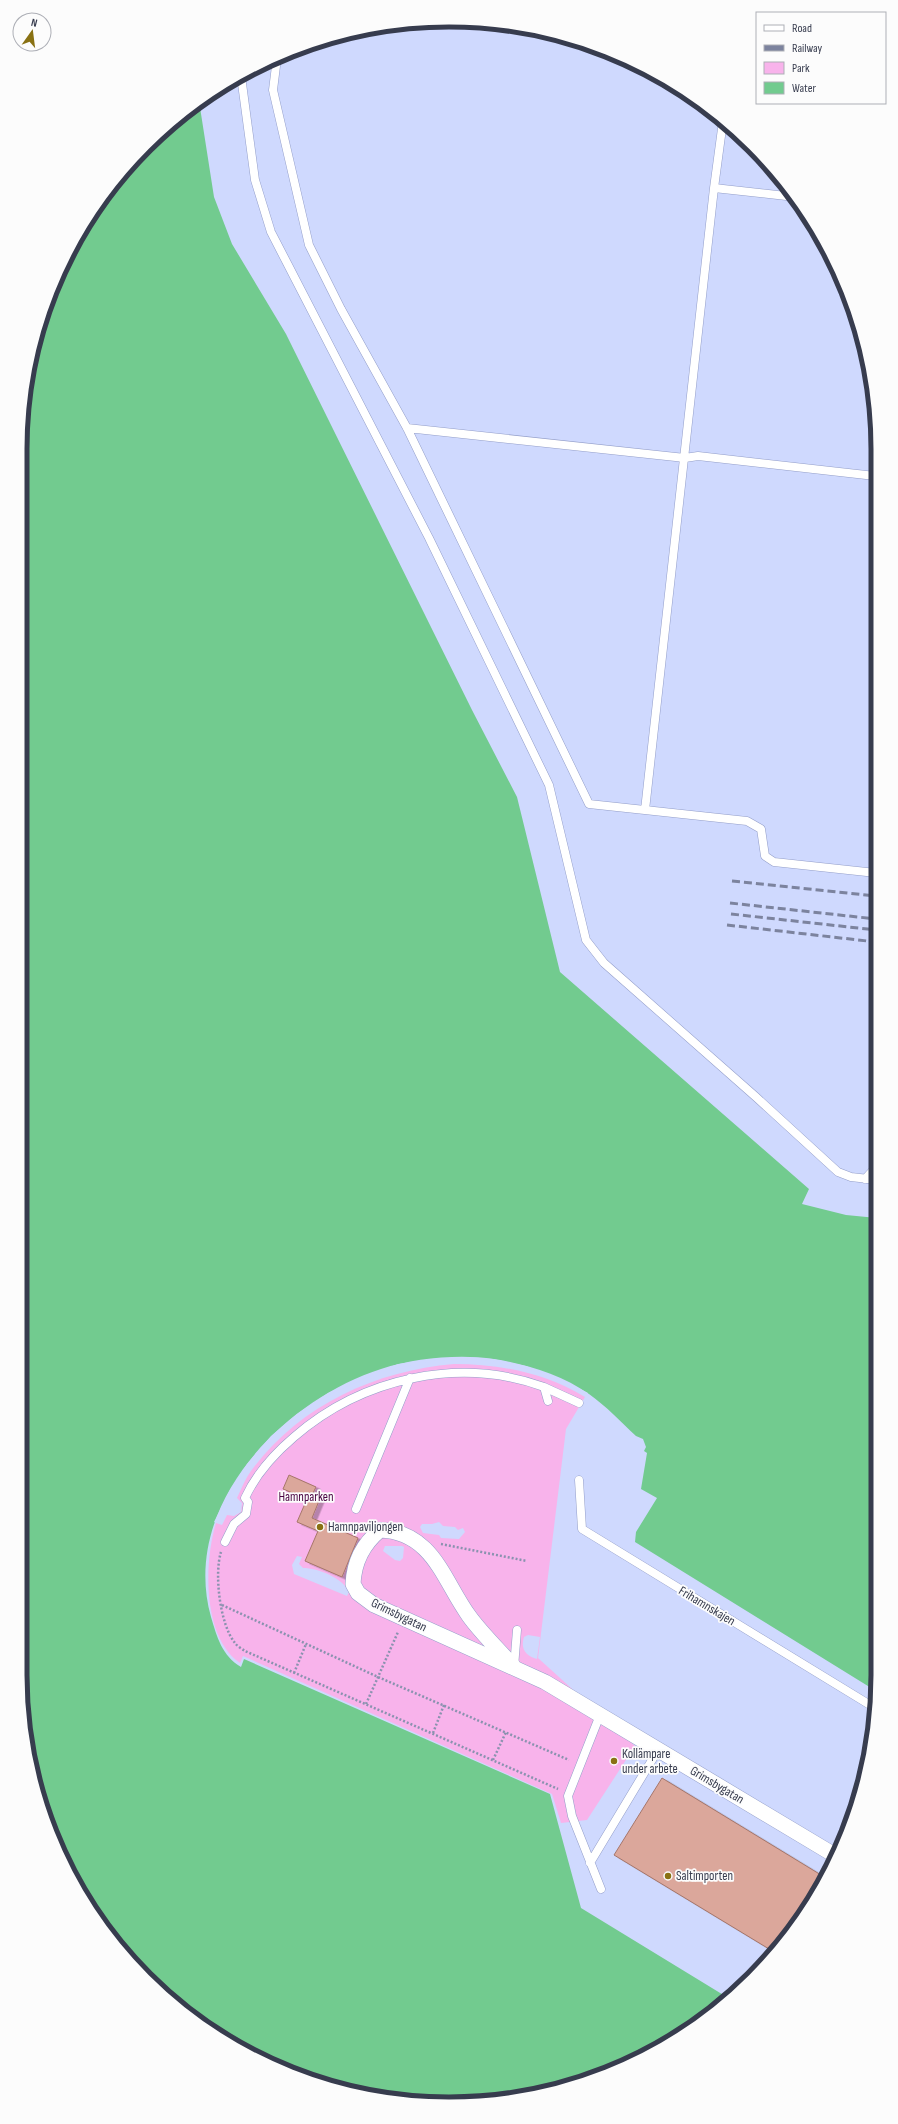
<svg xmlns="http://www.w3.org/2000/svg" width="898" height="2124" font-family="'Sofia Sans Condensed',sans-serif">
<defs>
<filter id="shadow"><feDropShadow dx="4.5" dy="2.5" stdDeviation="0" flood-color="#0004"/></filter>
</defs>
<rect width="100%" height="100%" fill="#cfd9fe"/>
<!-- green -->
<path fill="#f8b3eb" fill-rule="evenodd" d="M454,1364C500,1364 545,1373 585,1397L566,1429L538,1658L635,1746L587,1820L561,1823L552,1794L243,1656L240,1663C202,1637 204,1562 216,1523L222,1525L227,1515L234,1516L241,1512L242,1503L237,1498C241,1490 245,1479 251,1471C299,1406 374,1371 454,1364ZM439,1522L443,1526L455,1527L458,1530L463,1528L465,1532L459,1539L441,1538L439,1535L423,1533L420,1527L422,1524H432ZM385,1546H402L404,1547L403,1558L400,1561L395,1560L383,1551ZM297,1556L302,1557L299,1564L303,1568C318,1568 343,1578 349,1592L347,1596L294,1574L292,1565ZM528,1635L540,1637L537,1659C526,1656 520,1649 524,1637Z"/>
<!-- water -->
<path fill="#72cb8f" d="M199,101L214,197L232,244L286,334L472,710L517,797L560,972L809,1189L802,1204L846,1215L877,1218L878,1675L876,1691L635,1542L636,1532L657,1498L641,1489L647,1453L644,1451L646,1447L643,1439L636,1436C621,1422 606,1406 589,1394C562,1375 526,1364 494,1359C458,1354 416,1358 381,1369C282,1401 180,1506 211,1617C217,1637 222,1656 241,1667L244,1659L550,1794L581,1908L730,1999L664,2046L587,2081L532,2096L449,2104L366,2096L311,2081L234,2046L166,1998L126,1958L77,1889L43,1813L28,1758L20,1675V449L28,366L43,311L78,234L127,166L188,109Z"/>
<!-- pier -->
<path fill="#cfd9fe" d="M465,1357L493,1359L526,1366L565,1381L588,1393L587,1395L538,1372L493,1361L465,1359L431,1361L381,1371L329,1395L298,1415L273,1437L249,1465L225,1502L216,1523L214,1522L230,1490L247,1464L271,1436L297,1414L328,1393L362,1377L398,1364L431,1359Z"/>
<!-- building -->
<path fill="#dba79b" stroke="#a6766a" filter="url(#shadow)" d="M289,1475L316,1487L313,1493L321,1496L312,1518L358,1538L342,1577L305,1561L318,1531L297,1522L307,1499L283,1489Z
M662,1778L826,1878L821,1889L789,1936L774,1952L614,1855Z"/>
<g fill="none" stroke-linecap="round" stroke-linejoin="round">
<defs>
<path id="service" d="M277,58L273,90L309,245L341,309L407,428L589,804L747,821L761,829L765,856L774,862L876,873
M241,76L255,180L271,232L429,538L549,785L586,940L604,963L756,1097L838,1172L851,1177L877,1180
M714,188L723,121
M407,428L685,458L698,456L875,476
M645,810L714,188L795,197
M865,1179L877,1166
M544,1387L579,1403
M579,1480L582,1529L875,1708
M356,1509L410,1378
M225,1542L234,1524L246,1514L248,1502L245,1498C256,1474 274,1454 294,1437C362,1378 459,1356 544,1387L548,1401
M514,1667L517,1630
M600,1715L568,1796L572,1816L601,1889
M590,1863L658,1750"/>
<path id="minor" d="M514,1667C499,1650 482,1634 469,1616C443,1580 433,1532 380,1530C363,1544 354,1562 353,1584L358,1593L374,1605L545,1682L836,1856"/>
</defs>
<!-- service casing -->
<use href="#service" stroke="#939ec9" stroke-width="9"/>
<!-- minor casing -->
<use href="#minor" stroke="#939ec9" stroke-width="16"/>
<!-- path -->
<path stroke="#8a92af" stroke-width="2.5" stroke-dasharray="2 2" stroke-linecap="butt" d="M441,1544L527,1561
M221,1552C214,1574 220,1625 235,1643C237,1646 242,1649 245,1651L558,1789
M222,1605L378,1677L569,1760
M294,1673L306,1644
M366,1704L398,1632
M433,1733L444,1705
M493,1760L506,1732"/>
<!-- service -->
<use href="#service" stroke="#fff" stroke-width="8"/>
<!-- minor -->
<use href="#minor" stroke="#fff" stroke-width="15"/>
<!-- rail -->
<path stroke="#7c839e" stroke-width="3" stroke-dasharray="8 4" stroke-linecap="butt" d="M732,881L876,896
M730,903L876,919
M731,914L876,930
M727,925L876,942"/>
</g>
<!-- markers -->
<g fill="#897113" stroke="#fcfcfc" stroke-width="1.5">
<circle cx="320" cy="1527" r="4"/>
<circle cx="614" cy="1761" r="4"/>
<circle cx="668" cy="1876" r="4"/>
</g>
<g text-anchor="middle" dominant-baseline="central" stroke-width="3.5" stroke-linejoin="round" paint-order="stroke">
<!-- park labels -->
<g font-size="13" fill="#490342" stroke="#fcfcfc">
<text x="306" y="1497">Hamnparken</text>
</g>
<!-- poi labels -->
<g font-size="13" fill="#373c4e" stroke="#fcfcfc" text-anchor="start">
<text x="328" y="1527">Hamnpaviljongen</text>
<text x="622" y="1754">Kollämpare<tspan x="622" dy="15">under arbete</tspan></text>
<text x="676" y="1876">Saltimporten</text>
</g>
<!-- street labels -->
<g font-size="13" fill="#373c4e" stroke="#fcfcfc">
<text transform="translate(707 1606) rotate(31)">Frihamnskajen</text>
<text transform="translate(399 1615) rotate(26)">Grimsbygatan</text>
<text transform="translate(717 1785) rotate(31)">Grimsbygatan</text>
</g>
</g>
<!-- crop -->
<path d="M0 0H898V2124H0ZM449 27H449A422 422 0 0 1 871 449V1675A422 422 0 0 1 449 2097H449A422 422 0 0 1 27 1675V449A422 422 0 0 1 449 27Z" fill="#fcfcfc" fill-rule="evenodd"/>
<path fill="none" stroke="#373c4e" stroke-width="5" d="M449 27H449A422 422 0 0 1 871 449V1675A422 422 0 0 1 449 2097H449A422 422 0 0 1 27 1675V449A422 422 0 0 1 449 27Z"/>
<!-- legend -->
<rect x="756" y="12" width="130" height="92" fill="#fcfcfc" stroke="#adafb6"/>
<rect x="764" y="25" width="20" height="6" fill="#ffffff" stroke="#adafb6"/>
<text x="792" y="32" font-size="12" fill="#373c4e">Road</text>
<rect x="764" y="45" width="20" height="6" fill="#7c839e" stroke="#adafb6"/>
<text x="792" y="52" font-size="12" fill="#373c4e">Railway</text>
<rect x="764" y="62" width="20" height="12" fill="#f8b3eb" stroke="#adafb6"/>
<text x="792" y="72" font-size="12" fill="#373c4e">Park</text>
<rect x="764" y="82" width="20" height="12" fill="#72cb8f" stroke="#adafb6"/>
<text x="792" y="92" font-size="12" fill="#373c4e">Water</text>
<!-- north arrow -->
<g transform="translate(32 32) rotate(14)"><circle r="19" fill="#fcfcfc" stroke="#adafb6"/>
<path d="M0-3L7 15L0 10L-7 15Z" fill="#897113"/>
<text y="-6" font-size="11" font-weight="bold" text-anchor="middle" fill="#373c4e">N</text>
</g>
</svg>
